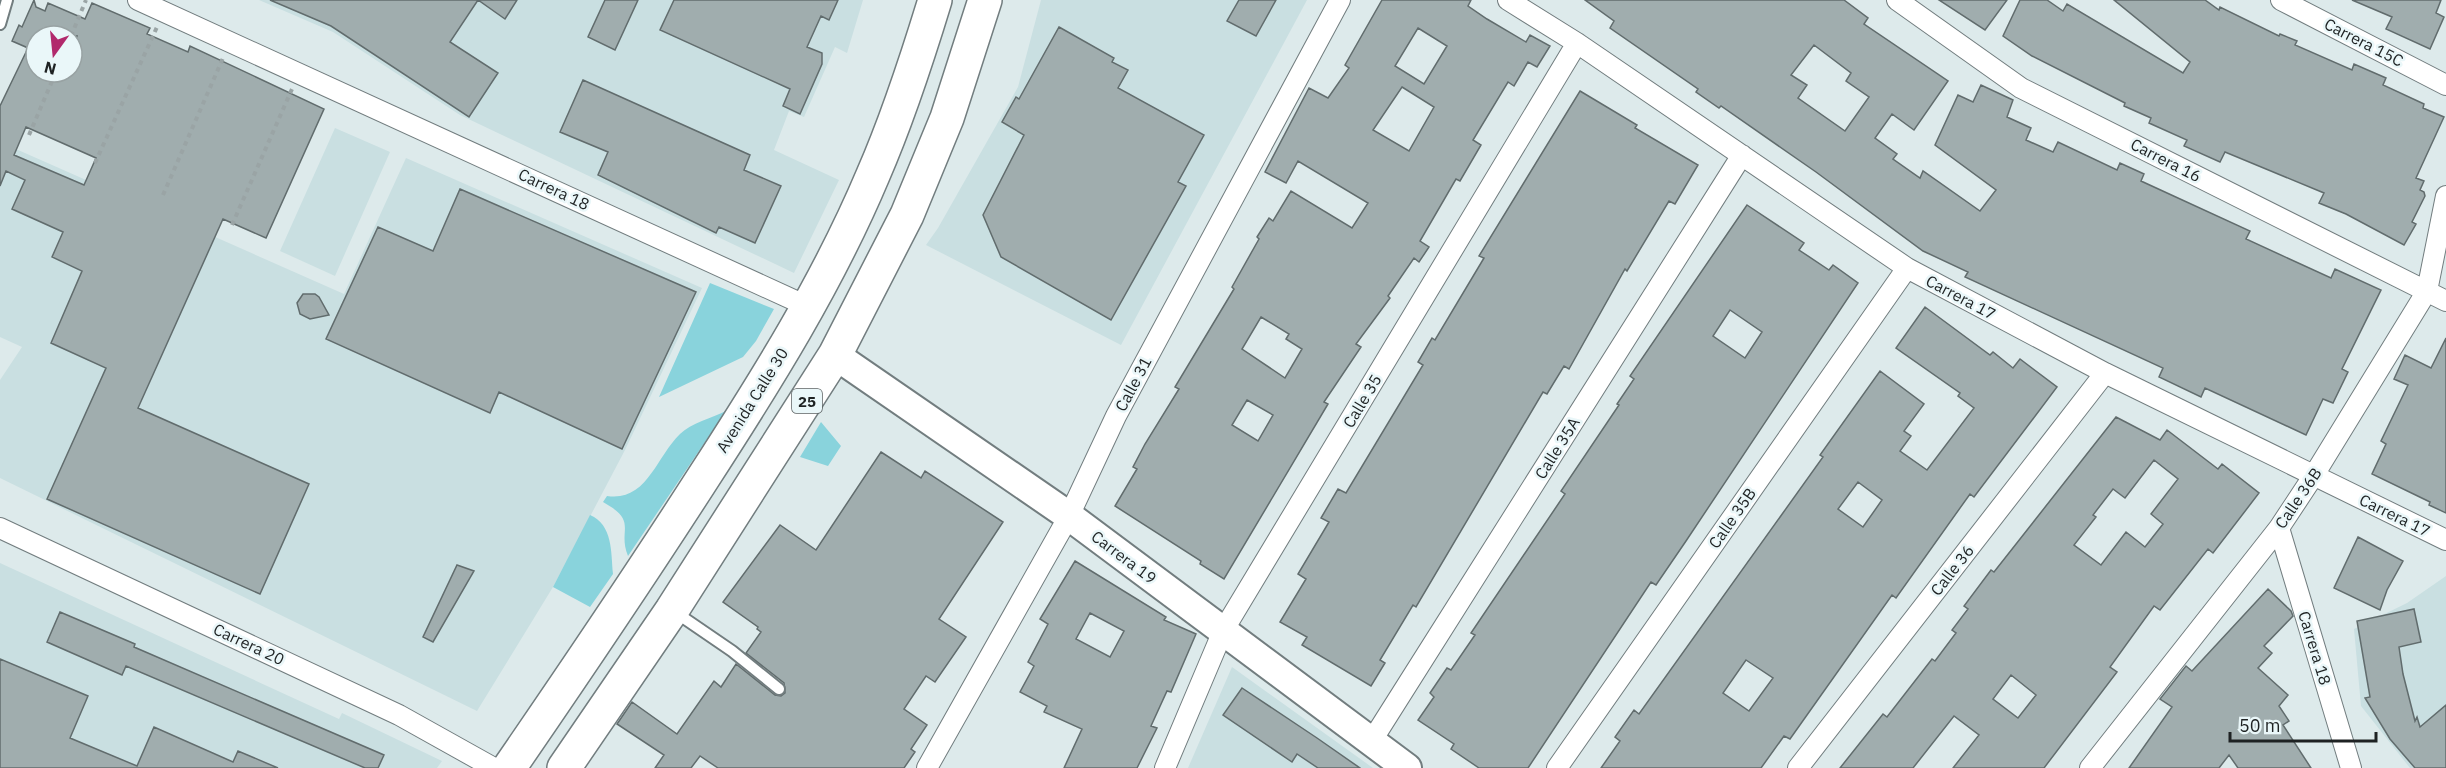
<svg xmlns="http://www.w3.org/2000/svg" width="2446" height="768" font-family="'IBM Plex Sans',sans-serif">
<rect width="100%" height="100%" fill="#ddeaeb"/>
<!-- built -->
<path fill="#c9dfe1" d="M259,0H863L847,53L835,47L804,117L789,111L774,150L839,180L794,273L460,115L333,32Z
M1041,0H1307L1121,345L926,245L938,228L1018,87Z
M335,128L390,152L335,276L280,251Z
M0,142L344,294L406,158L702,288L625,450L553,587L477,711L0,478V380L22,347L0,337Z
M0,563L339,719L342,713L442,761L437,768H0Z
M2446,576V768H2410L2361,706L2354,629L2407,603Z
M1232,667L1373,768H1188Z"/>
<!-- green -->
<path fill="#89d3dc" d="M710,283L774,309L756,341L743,357L659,397Z
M726,411L628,556C617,529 639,522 603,502L607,496C647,502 656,457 680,434C691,423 712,418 726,411Z
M821,422L841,446L828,466L800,457Z
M590,515C613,525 611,552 613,574L590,607L553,587Z"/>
<!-- building -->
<path fill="#a0adae" stroke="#616c6d" stroke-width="1.5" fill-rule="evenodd" d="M34,0L36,7L45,11L48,3L85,19L92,3L150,28L147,34L188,52L190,46L324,109L266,238L223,219L138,408L309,484L260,594L47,499L106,368L51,343L82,271L52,257L63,232L12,209L25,180L6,171L0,186V106L28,48L12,41L19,25L22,27ZM36,36H77L72,48V72H36ZM26,127L96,158L84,185L14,155Z
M270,0H517L505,19L478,0L450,42L498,73L469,117L331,26Z
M605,0H638L615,50L588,37Z
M674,0H838L829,20L821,16L807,47L822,53V64L800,114L783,106L790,89L660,30Z
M1239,0H1276L1256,36L1227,21Z
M1382,0H1471L1468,6L1487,19L1526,42L1530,35L1550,46L1537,67L1528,62L1514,86L1508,82L1473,140L1481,145L1460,181L1456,179L1420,241L1429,247L1419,262L1414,258L1388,296L1390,298L1356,344L1361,347L1324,402L1328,404L1224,579L1200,564L1201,561L1115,506L1137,469L1133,467L1145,444L1179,389L1175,387L1234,289L1232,287L1259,239L1257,237L1269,218L1273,221L1291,191L1352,228L1368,203L1298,161L1286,183L1265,172L1309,88L1328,98L1349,68L1345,65ZM1418,28L1447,46L1424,84L1395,66ZM1402,87L1434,107L1409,151L1373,130ZM1261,317L1289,334L1286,339L1302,349L1285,378L1242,349ZM1247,400L1273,415L1258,441L1232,425Z
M1585,0H1844L1868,18L1864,24L1948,81L1914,130L1892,114L1875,138L1897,154L1893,159L1920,178L1923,171L1980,211L1996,190L1935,145L1958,95L1973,102L1981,85L2013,100L2007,117L2031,128L2026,140L2053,152L2058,142L2117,170L2120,163L2144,174L2141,181L2250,231L2246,239L2331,278L2335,269L2381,290L2342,369L2348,372L2333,403L2323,399L2306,435L2205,388L2201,397L2159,377L2163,368L1965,277L1968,272L1923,251L1816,172L1721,106L1719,108L1696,92L1698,89L1610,28L1614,21ZM1814,45L1851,73L1846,81L1869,97L1845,131L1798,98L1807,85L1791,75Z
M1939,0H2007L1985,30Z
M2020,0H2047L2063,11L2067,4L2183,73L2190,62L2114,0H2205L2219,10L2220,7L2279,36L2280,34L2297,41L2295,45L2352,70L2354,64L2386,78L2383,85L2424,104L2423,108L2444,117L2416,178L2424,181L2420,190L2424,192L2425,196L2412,222L2416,224L2404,245L2346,214L2319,203L2324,193L2225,152L2220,162L2184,146L2187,140L2149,123L2151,118L2124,106L2125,103L2032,56L2003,36Z
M2352,0H2441L2436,13L2444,17L2430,49L2386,29L2392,17Z
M1059,27L1114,58L1112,62L1128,70L1118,88L1204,135L1178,182L1186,186L1111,320L1001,257L983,215L1024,135L1002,122L1016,97L1019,99Z
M583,80L750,155L744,170L781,186L755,243L719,227L716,233L598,175L608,152L560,132Z
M1580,91L1637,125L1635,128L1698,165L1675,204L1669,201L1627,271L1625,269L1569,369L1564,366L1547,394L1543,392L1416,607L1413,605L1380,660L1385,663L1371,686L1302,645L1307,637L1280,622L1306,579L1298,574L1329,522L1321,518L1338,489L1346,493L1423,365L1418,362L1432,338L1435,340L1484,258L1479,256Z
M460,189L696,292L622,449L499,392L490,413L326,339L378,227L433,251Z
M1747,205L1804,243L1799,250L1829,270L1833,265L1858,283L1686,541L1656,585L1651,582L1528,768H1479L1451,749L1454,744L1418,720L1434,697L1430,693L1447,668L1451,670L1475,635L1471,633L1565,494L1561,491L1619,405L1617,404L1634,379L1630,376ZM1730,310L1762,332L1745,358L1713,336Z
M303,294H315L319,297L329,315L310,319L300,314L297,303Z
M1925,307L1990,355L1993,352L2013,368L2020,359L2057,387L1974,497L1970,494L1896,598L1892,595L1790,739L1784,736L1761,768H1601L1620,741L1615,737L1634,710L1639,714L1823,457L1820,455L1880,371L1924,404L1904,431L1911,436L1900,451L1927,470L1974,408L1958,396L1960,393L1896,348ZM1858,482L1882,500L1863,527L1838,509ZM1746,660L1773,678L1749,711L1723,693Z
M2446,338V513L2429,505L2430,502L2372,474L2386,444L2381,441L2408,385L2394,379L2405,355L2431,368Z
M2116,417L2160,440L2167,430L2218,469L2222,464L2259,493L2213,553L2208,549L2160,610L2154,606L2110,667L2117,672L2044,768H1953L1979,735L1954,716L1913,768H1840L1883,714L1887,717L1932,659L1935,661L1956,633L1952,630L1968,609L1964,606L1991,570L1994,572ZM2154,460L2178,479L2151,514L2163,524L2145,547L2126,532L2101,565L2074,545L2096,517L2093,515L2113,489L2125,498ZM2011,675L2036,695L2018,718L1993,699Z
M881,452L921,478L925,471L1003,522L939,619L966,637L935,682L926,676L904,709L927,725L911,749L915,752L904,768H718L700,756L691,768H655L664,755L617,724L632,702L677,734L714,681L721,687L736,664L775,695L781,696L785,693L784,683L746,653L761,632L757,629L758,627L723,602L780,525L816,550Z
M2358,537L2403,561L2387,590L2380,610L2334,588Z
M1075,561L1166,617L1164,620L1196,634L1171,692L1167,691L1151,726L1157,728L1137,768H1064L1082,729L1044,712L1047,706L1020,692L1034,666L1028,662L1048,624L1040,619ZM1090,613L1124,631L1110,657L1076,639Z
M457,565L474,571L433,642L423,637Z
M2268,589L2291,611L2293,616L2264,646L2272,653L2258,668L2288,695L2279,706L2289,721L2283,725L2311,768H2238L2229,755L2219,768H2129L2172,707L2160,699L2186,666L2192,671Z
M2414,609L2421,642L2399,647L2403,674L2415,721L2417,717L2420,727L2446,705V768H2415L2390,739L2365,698L2370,697L2357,621Z
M60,612L135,644L134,647L384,755L378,768H365L126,666L122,675L47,642Z
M0,659L88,696L70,738L137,766L154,727L233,762L238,751L278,768H0Z
M1242,688L1317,738L1360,768H1318L1297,754L1292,762L1223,715Z"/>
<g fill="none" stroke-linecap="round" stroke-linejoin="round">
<defs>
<path id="lane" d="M0,24L7,0
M675,612L732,651L779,689"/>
<path id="street" d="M138,0L809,307
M1508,0L1577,43L1907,268L2105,373L2446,540
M1897,0L2021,88L2446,301
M2281,0L2446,85
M0,528L399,715L494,768
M2279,528L2351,768
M1371,742L1742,155
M927,768L1069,516L1116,416L1340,0
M1165,768L1223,631L1577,43
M1557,768L1907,268
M1798,768L2105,373
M2090,768L2279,528L2314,475L2427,291L2446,196"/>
<path id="secondary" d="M835,355L1069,516L1407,768"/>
<path id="highway" d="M509,768C575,672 640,576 703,478C766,381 828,282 873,175C898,118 917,59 935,0
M564,768L672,610L835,355L907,215L947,118L985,0"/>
</defs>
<!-- lane casing -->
<use href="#lane" stroke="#727d7f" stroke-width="14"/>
<!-- street casing -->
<use href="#street" stroke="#727d7f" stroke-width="22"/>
<!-- secondary casing -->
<use href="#secondary" stroke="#727d7f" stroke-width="32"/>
<!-- highway casing -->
<use href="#highway" stroke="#727d7f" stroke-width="36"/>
<!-- path -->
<path stroke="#9aa4a5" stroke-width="4" stroke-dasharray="4.5 4.5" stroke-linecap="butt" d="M71,36L86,0
M29,135L56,72
M95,163L157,27
M163,195L223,58
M232,225L292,89"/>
<!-- lane -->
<use href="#lane" stroke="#fff" stroke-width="10"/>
<!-- street -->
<use href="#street" stroke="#fff" stroke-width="20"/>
<!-- secondary -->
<use href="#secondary" stroke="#fff" stroke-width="28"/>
<!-- highway -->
<use href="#highway" stroke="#fff" stroke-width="33"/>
</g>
<g text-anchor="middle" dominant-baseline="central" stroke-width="5" stroke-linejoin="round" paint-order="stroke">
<!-- shield labels -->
<rect fill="#eaf7f9" stroke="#5b6263" stroke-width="1.5" x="792" y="389" width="30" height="24" rx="4.5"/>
<g font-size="15" font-weight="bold" fill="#1e2223">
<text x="807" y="401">25</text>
</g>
<!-- street labels -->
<g font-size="16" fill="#1e2223" stroke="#eaf7f9">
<text transform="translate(2364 42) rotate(27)">Carrera 15C</text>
<text transform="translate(2166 160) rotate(27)">Carrera 16</text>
<text transform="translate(554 189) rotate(25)">Carrera 18</text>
<text transform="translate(1961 297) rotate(28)">Carrera 17</text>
<text transform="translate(1133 384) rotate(-62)">Calle 31</text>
<text transform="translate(752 400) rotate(-58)">Avenida Calle 30</text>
<text transform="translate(1362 401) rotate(-59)">Calle 35</text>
<text transform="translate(1557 448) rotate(-58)">Calle 35A</text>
<text transform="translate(2298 498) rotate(-56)">Calle 36B</text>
<text transform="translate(2395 515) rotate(26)">Carrera 17</text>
<text transform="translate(1732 518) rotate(-55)">Calle 35B</text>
<text transform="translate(1124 557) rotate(37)">Carrera 19</text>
<text transform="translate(1952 570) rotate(-52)">Calle 36</text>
<text transform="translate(249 644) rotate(25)">Carrera 20</text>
<text transform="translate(2315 648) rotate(73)">Carrera 18</text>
</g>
</g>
<!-- north arrow -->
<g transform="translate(54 54) rotate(195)"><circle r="28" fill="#eaf7f9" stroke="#98a2a3" stroke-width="1.5"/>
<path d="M0-4.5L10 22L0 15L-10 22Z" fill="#b1296c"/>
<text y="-9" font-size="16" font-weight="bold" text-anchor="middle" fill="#1e2223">N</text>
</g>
<!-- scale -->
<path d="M2230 732v9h146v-9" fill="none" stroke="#1e2223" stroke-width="3"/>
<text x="2239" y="732" font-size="18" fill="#1e2223" stroke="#eaf7f9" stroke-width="4.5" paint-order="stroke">50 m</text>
</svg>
